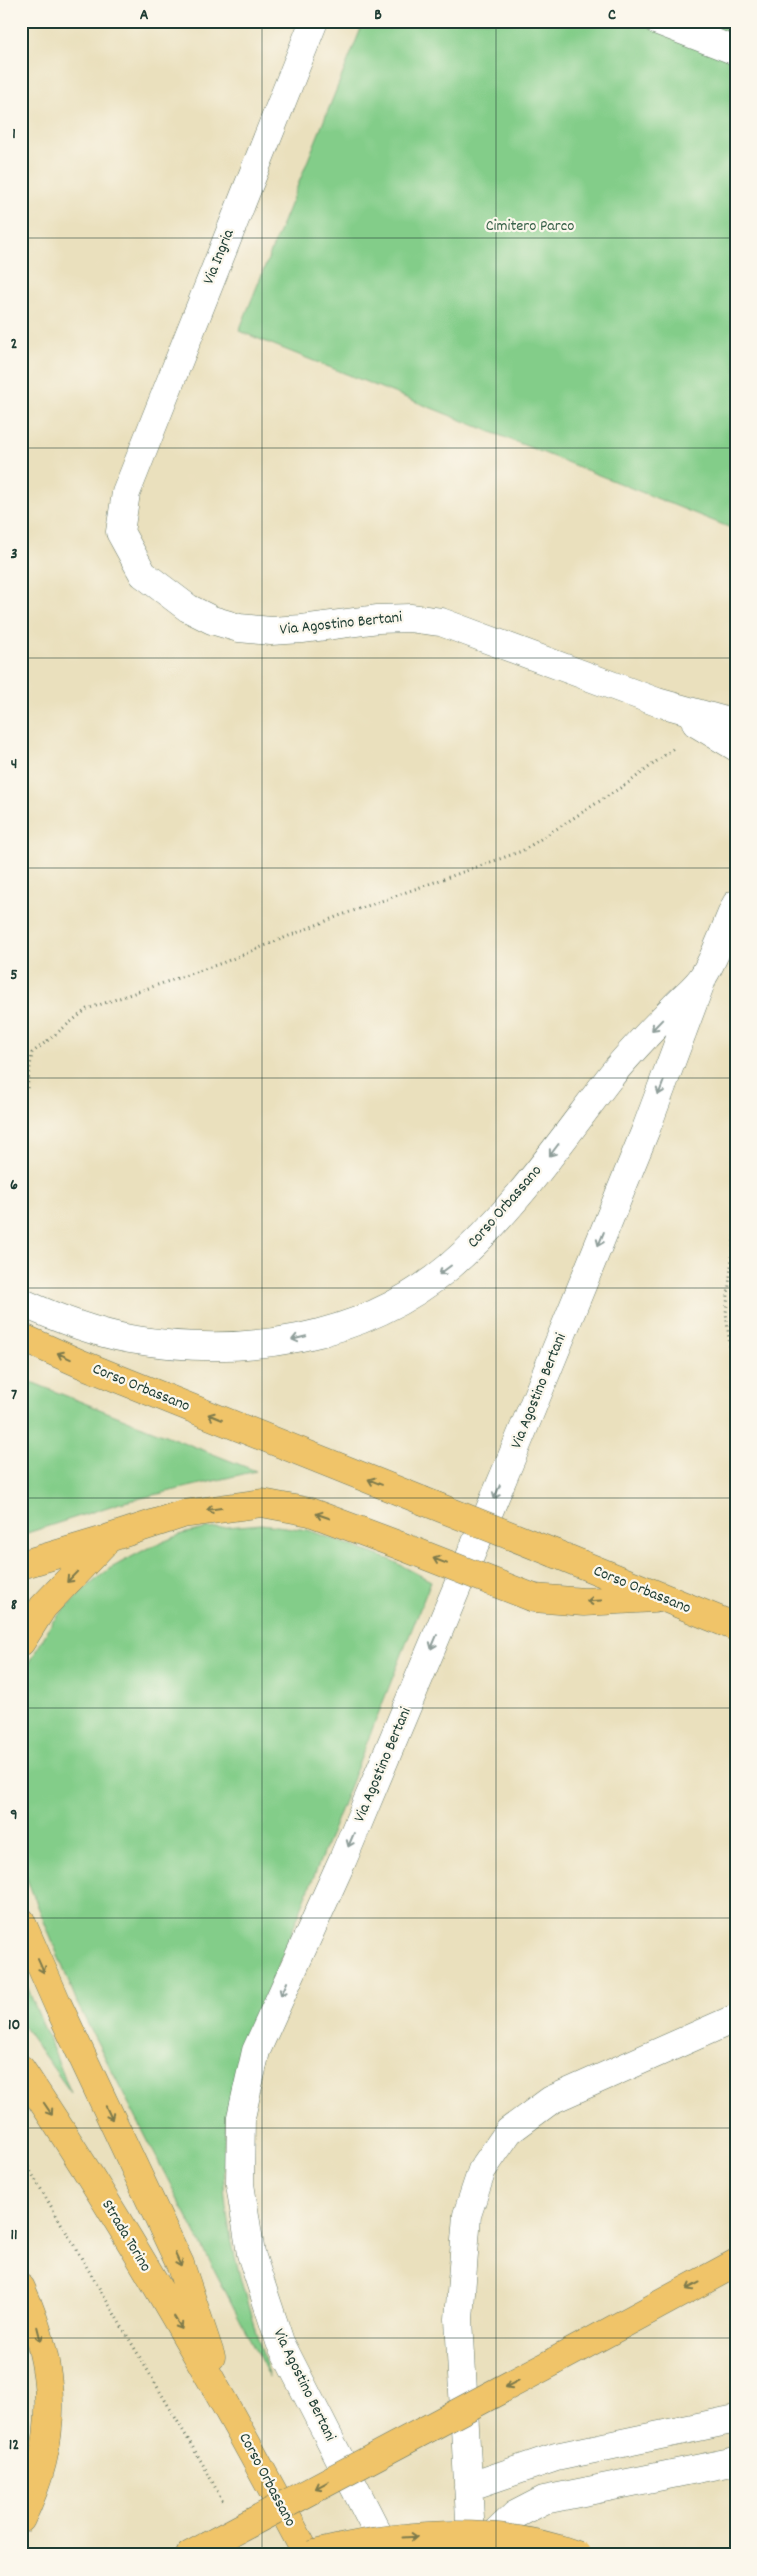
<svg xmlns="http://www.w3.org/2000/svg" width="757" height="2576" font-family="Dekko,sans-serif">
<rect width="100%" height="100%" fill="#fbf7ec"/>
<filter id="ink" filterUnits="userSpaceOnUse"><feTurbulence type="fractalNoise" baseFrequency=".02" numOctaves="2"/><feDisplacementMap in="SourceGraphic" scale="10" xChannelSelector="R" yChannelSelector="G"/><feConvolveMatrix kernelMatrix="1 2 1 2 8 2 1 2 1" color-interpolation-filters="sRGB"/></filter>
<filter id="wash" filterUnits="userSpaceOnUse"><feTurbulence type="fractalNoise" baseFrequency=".0096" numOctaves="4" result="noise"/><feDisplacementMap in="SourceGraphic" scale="20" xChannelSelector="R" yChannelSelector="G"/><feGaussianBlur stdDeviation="1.12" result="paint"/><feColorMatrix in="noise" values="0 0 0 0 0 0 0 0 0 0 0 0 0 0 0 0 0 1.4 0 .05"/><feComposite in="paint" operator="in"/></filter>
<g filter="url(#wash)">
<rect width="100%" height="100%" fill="#eae0bd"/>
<!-- green -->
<path fill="#83cd89" stroke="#51855e" d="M364,21H736V530L239,331Z
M21,1378L256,1471L120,1503L21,1535Z
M261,1524L308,1530L391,1560L431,1581L247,2045C237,2077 225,2111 224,2145C219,2226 247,2301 270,2378L79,2007L21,1865V1678L53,1621L81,1592L109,1569L148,1548L182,1534L205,1529Z
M21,1972L71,2093L21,2023Z"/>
</g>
<g filter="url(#ink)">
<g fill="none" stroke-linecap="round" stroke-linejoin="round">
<defs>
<path id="minor" d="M314,21L126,493L120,532L143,574L188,608L212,620L239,628L271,631L302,629L378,619L410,618L441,622L657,702L736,724
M658,21L736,51
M696,723L736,747
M21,1302C56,1318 92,1332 130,1339C240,1358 362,1341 449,1267C511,1214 558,1145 607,1081C627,1054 652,1030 675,1006C684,996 697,987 704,975C717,954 725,927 736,904
M468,2487L556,2457L736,2419
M478,2550L515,2515L544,2500L736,2461
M389,2555L280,2342L251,2254L240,2184L241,2117L256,2051L343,1859L516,1447L646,1129L703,977
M472,2555L459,2319L467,2215L482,2170L509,2131L551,2100L736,2018"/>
<path id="major" d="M21,1337L79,1363L421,1500
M554,1553L736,1627
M21,1565L108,1539
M534,1598L584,1602L654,1598
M21,1642L43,1607L109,1538L183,1514L262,1503L310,1512L401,1546
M21,1921L58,2005L180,2264L211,2357
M21,2069C125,2225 219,2389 307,2555"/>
<path id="highway" d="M21,2288C57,2367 60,2441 21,2519
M555,2361L736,2263
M190,2555L207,2546"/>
</defs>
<!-- minor casing -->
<use href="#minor" stroke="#667664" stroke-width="29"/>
<!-- major casing -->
<use href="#major" stroke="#667664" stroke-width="29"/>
<!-- highway casing -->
<use href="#highway" stroke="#667664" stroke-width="29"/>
<!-- path -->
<path stroke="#667664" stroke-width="3" stroke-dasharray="1 4" stroke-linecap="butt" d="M27,1088L32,1053L87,1009L222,963L336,917L522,851L631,781L674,748
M736,1221L726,1313L736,1397
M21,2163L25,2162L205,2468L223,2502"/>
<!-- minor -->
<use href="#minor" stroke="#fff" stroke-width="28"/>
<!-- major -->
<use href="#major" stroke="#f0c469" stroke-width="28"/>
<!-- highway -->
<use href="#highway" stroke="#f0c469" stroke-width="28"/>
<defs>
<path id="major-bridge" d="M421,1500L554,1553
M401,1546L534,1598"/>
<path id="highway-bridge" d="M207,2546L555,2361
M311,2555C393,2533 495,2524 577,2555"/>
</defs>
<!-- major-bridge casing -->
<use href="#major-bridge" stroke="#667664" stroke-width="29" stroke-linecap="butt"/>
<!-- highway-bridge casing -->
<use href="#highway-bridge" stroke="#667664" stroke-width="29" stroke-linecap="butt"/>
<!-- major-bridge -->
<use href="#major-bridge" stroke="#f0c469" stroke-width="28"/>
<!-- highway-bridge -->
<use href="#highway-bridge" stroke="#f0c469" stroke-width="28"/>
</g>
<!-- one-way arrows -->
<defs><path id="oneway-shaft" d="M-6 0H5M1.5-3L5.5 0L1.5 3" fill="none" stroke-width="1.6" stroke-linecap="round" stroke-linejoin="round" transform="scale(1.25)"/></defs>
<g stroke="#8f9e9a">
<use href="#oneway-shaft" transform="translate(657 1025) rotate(134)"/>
<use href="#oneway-shaft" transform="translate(661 1088) rotate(111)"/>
<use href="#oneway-shaft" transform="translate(554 1150) rotate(127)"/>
<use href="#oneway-shaft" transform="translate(601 1239) rotate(112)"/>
<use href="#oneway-shaft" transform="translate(445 1270) rotate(143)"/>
<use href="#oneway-shaft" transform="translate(299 1338) rotate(166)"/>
<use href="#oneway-shaft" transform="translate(497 1492) rotate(113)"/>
<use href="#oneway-shaft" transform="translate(434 1642) rotate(113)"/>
<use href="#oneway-shaft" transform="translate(351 1840) rotate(113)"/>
<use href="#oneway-shaft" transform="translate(284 1989) rotate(114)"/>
</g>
<g stroke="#7d7a4c">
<use href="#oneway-shaft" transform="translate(64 1356) rotate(-155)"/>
<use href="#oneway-shaft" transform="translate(215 1417) rotate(-158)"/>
<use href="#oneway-shaft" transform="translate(375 1482) rotate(-158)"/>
<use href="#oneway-shaft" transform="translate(214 1509) rotate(172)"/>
<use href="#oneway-shaft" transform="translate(323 1516) rotate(-161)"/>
<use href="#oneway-shaft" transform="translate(440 1561) rotate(-159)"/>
<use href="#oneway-shaft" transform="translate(72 1577) rotate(134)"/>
<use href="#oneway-shaft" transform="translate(594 1601) rotate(177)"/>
<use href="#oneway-shaft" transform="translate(41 1966) rotate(66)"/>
<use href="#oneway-shaft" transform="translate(48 2109) rotate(56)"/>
<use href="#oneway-shaft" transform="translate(109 2113) rotate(65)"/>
<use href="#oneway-shaft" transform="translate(178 2260) rotate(66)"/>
<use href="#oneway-shaft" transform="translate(693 2286) rotate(152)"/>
<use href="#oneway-shaft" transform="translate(178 2323) rotate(59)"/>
<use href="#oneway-shaft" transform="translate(39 2334) rotate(76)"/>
<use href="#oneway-shaft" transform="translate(512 2384) rotate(152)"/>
<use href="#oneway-shaft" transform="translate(322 2485) rotate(152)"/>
<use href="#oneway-shaft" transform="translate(410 2537) rotate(-3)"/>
</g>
</g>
<!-- grid -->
<path fill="none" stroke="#1f3d34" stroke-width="1" stroke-opacity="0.55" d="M262,21V2555M496,21V2555M21,238H736M21,448H736M21,658H736M21,868H736M21,1078H736M21,1288H736M21,1498H736M21,1708H736M21,1918H736M21,2128H736M21,2338H736"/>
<g text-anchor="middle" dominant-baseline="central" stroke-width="4.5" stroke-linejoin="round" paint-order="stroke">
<!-- park labels -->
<g font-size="16" fill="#386149" stroke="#fbf7ec">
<text x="530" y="226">Cimitero Parco</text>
</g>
<!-- street labels -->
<g font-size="16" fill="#1f3d34" stroke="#fbf7ec">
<text transform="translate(219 257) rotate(-68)">Via Ingria</text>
<text transform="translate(341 624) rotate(-6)">Via Agostino Bertani</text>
<text transform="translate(505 1207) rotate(-49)">Corso Orbassano</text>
<text transform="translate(141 1388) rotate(22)">Corso Orbassano</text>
<text transform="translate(539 1391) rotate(-68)">Via Agostino Bertani</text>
<text transform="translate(642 1590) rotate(22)">Corso Orbassano</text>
<text transform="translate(383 1765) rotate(-67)">Via Agostino Bertani</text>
<text transform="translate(126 2236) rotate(59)">Strada Torino</text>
<text transform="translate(304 2385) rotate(64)">Via Agostino Bertani</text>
<text transform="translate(267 2480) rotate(62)">Corso Orbassano</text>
</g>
</g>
<!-- margin -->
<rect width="757" height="2576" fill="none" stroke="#fbf7ec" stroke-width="55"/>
<rect x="28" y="28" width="702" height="2520" fill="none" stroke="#1f3d34" stroke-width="2"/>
<g font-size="16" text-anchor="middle" font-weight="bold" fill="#1f3d34">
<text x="144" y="19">A</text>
<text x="378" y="19">B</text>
<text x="612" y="19">C</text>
<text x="14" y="138">1</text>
<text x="14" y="348">2</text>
<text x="14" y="558">3</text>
<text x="14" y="768">4</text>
<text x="14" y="979">5</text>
<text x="14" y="1189">6</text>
<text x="14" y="1399">7</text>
<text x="14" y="1609">8</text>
<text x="14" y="1819">9</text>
<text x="14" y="2029">10</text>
<text x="14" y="2239">11</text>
<text x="14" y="2449">12</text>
</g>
</svg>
